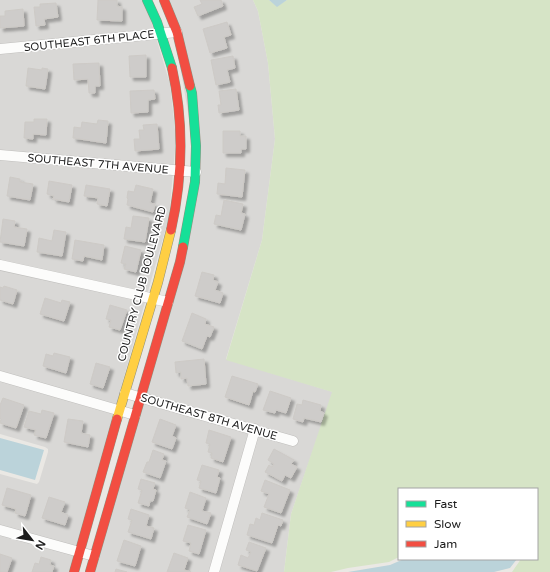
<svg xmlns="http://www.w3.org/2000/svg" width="550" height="572" font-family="'Varela Round',sans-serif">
<defs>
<filter id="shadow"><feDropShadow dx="3.5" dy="3.5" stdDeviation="1" flood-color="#0004"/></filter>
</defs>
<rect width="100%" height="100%" fill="#eae8e4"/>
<!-- residential -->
<path fill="#d9d8d6" d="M0,0H142L148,11L170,84L176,139L169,217L69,572H0V474L37,484L39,482L48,452V449L45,447L0,434Z
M169,0H253L258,11L268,63L275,139L262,240L226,359L333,392L291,514L284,572H95L200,183Z"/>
<!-- grass -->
<path fill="#d6e4c6" d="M253,0H269L277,6L287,0H550V572H512L521,559H537V489H399V557L389,562L348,568L331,572H284L291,514L332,392L226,360L262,240L275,139L268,63L258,11Z"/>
<!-- water -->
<path fill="#bbd3da" d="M269,0H287L277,7Z
M0,438L44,450L35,480L0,470Z
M404,559H517L510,568L494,572H348L390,565Z"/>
<!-- building -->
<path fill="#ceccca" stroke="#cdcac6" filter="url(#shadow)" d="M98,0H117V6L122,7V21L97,20Z
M200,0H221L223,6L198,16L194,7L202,4Z
M56,3L58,17L44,19L45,25L36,26L34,7H40V4Z
M23,9L24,26L0,28V16H5V11Z
M227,22L231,35L224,37L227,48L210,53L203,29Z
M146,55V77H130L129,56Z
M233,56L235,68L227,70L230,82L216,85L211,60Z
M99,63L100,86H95V93H89L88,79L74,80L73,64Z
M28,68L42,70V68L48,69L45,89L26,86Z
M236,89L239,110L219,113L218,105H221L219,91Z
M154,90L155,99L148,100V112L131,113L130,91Z
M34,119H47L46,135L33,134V139L24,138L25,122H34Z
M98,120L108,121L106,143L73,138L74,127L81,128L82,122L97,124Z
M157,124L159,149L135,151L134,139H140L139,130H144L143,125Z
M223,131H240V136H246V149H241V153H223Z
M226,168L245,170L242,197L217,194L218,183L225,184Z
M10,177L20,179V182L33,184L30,200L7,196Z
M49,181L72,185L69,202L53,199L54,196L47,194Z
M86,185L110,189L107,206L97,204L98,198L84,196Z
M136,185L153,189L150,203L155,204L153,212L127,205L128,199L127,198L128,191L134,192Z
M224,200L243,204L241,213L245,214L241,230L214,224L216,215L221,216Z
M133,216L149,218L145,242L124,239L126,227L131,228Z
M3,219L15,221L14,227L27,229L24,246L0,242Z
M54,230L66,232L62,256L37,252L39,238L52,241Z
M75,240L104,245L102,260L84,256L83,261L72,259Z
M125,246L141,250L136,272L124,269L126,264L121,263Z
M202,272L214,275L213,280L218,282L215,290L223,293L220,303L195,296Z
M4,286L17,290L13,304L0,300V287L3,288Z
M45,298L61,303L62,300L70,302L64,321L40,314Z
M110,305L127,310L120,330L109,327L111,320L106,319Z
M192,313L206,319L205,324L214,327L210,337L207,336L202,349L182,341Z
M54,353L70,357L66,373L43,366L46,354L53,356Z
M204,359L206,384L188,386L187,378L181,379V372L176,373L175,362Z
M96,363L110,367L103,388L90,384Z
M232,376L258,384L255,392L253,391L249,405L225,397Z
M270,391L291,398L286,413L276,410L275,413L263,410Z
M3,398L24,405L16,428L0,423L1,419L0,418V405Z
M303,400L321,405L320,411L324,413L321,422L304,418L303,422L293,419L297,404L302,405Z
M42,410L54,413L46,438L34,435L36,430L24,427L29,411L41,414Z
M68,419L83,421L81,433L90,435L88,447L64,442Z
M160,419L176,425L172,436L176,438L172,449L152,442Z
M209,430L231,437L223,462L211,458L212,453L208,452L210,444L206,443Z
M274,449L294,460L291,464L297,467L291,478L285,475L282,481L265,472L269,465L272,467L274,464L268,460Z
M153,450L164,454L162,460L166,461L160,478L143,472L147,462H149Z
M202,465L219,470L217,477L220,478L216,493L199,488L201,481L197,480Z
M141,479L155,483L153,489L156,490L153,501H150L149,506L138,503L142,490L138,489Z
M265,480L290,490L281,513L264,507L269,494L261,491Z
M7,488L31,495L25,516L15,513L16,509L2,505Z
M190,492L206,498L202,511L211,513L207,524L187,517L190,510L185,508Z
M49,497L65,502L61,512L68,515L65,525L42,518Z
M131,509L149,515L146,526L154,528L151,539L128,532L132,520L128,519Z
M262,513L283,520L281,526L278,525L272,543L247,535L250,524L254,525L256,518L260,520Z
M188,525L206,530L199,554L189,551L191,543L183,541Z
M124,540L141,546L135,566L117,561Z
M249,542L266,548L257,571L238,565L241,555L248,558L251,552L246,550Z
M174,553L188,558L184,570L191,572H167Z
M0,554L12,558L7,572H0Z
M41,557L51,560L50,565L54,566L52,572H32L35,563L39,564Z
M116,569L127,572H115Z"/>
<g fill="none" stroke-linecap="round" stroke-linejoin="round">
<defs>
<path id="street" d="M0,49L177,32
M0,155L196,172
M0,265L168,302
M0,376L135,415
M125,393L293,441
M0,530L94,556
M214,572L255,429"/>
<path id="fast" d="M147,0L157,22L172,68
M183,247L195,182L196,146L192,93L190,86"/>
<path id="slow" d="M117,419L158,282L171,230"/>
<path id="jam" d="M164,0L177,32L190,86
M171,230C183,176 184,122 172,68
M74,572L117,419
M90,572L180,262L183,247"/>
</defs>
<!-- street casing -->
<use href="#street" stroke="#c0bfbd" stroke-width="11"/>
<!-- fast casing -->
<use href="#fast" stroke="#90917f" stroke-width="10"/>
<!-- slow casing -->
<use href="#slow" stroke="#90917f" stroke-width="10"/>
<!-- jam casing -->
<use href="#jam" stroke="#90917f" stroke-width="10"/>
<!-- street -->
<use href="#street" stroke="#fcfcfb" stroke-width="10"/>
<!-- fast -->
<use href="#fast" stroke="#16e098" stroke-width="9"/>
<!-- slow -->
<use href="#slow" stroke="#ffcf43" stroke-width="9"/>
<!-- jam -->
<use href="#jam" stroke="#f24e42" stroke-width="9"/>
</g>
<g text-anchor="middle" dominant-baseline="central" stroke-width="3" stroke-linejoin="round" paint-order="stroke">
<!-- street labels -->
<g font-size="11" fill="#1c1c1c" stroke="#fff">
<text transform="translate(89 41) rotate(-6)">SOUTHEAST 6TH PLACE</text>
<text transform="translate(98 164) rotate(5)">SOUTHEAST 7TH AVENUE</text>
<text transform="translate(142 284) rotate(-75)">COUNTRY CLUB BOULEVARD</text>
<text transform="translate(209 417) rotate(16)">SOUTHEAST 8TH AVENUE</text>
</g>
</g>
<!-- legend -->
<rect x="398" y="488" width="140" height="72" fill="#ffffff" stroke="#a4a4a4"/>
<rect x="406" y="501" width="20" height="6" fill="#16e098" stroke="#a4a4a4"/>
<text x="434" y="508" font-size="12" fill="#1c1c1c">Fast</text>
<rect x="406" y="521" width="20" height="6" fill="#ffcf43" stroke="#a4a4a4"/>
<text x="434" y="528" font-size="12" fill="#1c1c1c">Slow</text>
<rect x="406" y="541" width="20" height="6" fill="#f24e42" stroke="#a4a4a4"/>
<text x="434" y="548" font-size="12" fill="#1c1c1c">Jam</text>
<!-- north arrow -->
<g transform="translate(32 540) rotate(121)" stroke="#ffffff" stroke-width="3" paint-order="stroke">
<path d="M0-3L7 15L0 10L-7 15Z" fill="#1c1c1c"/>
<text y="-6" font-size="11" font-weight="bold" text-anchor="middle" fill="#1c1c1c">N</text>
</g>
</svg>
